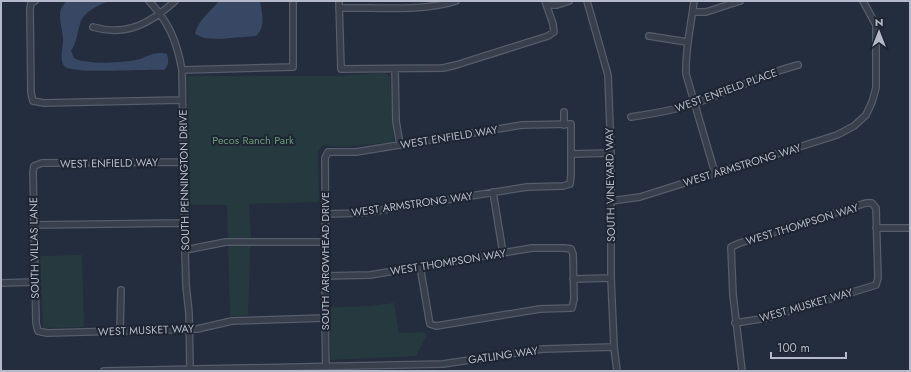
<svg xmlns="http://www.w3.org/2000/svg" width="911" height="372" font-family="Jost,sans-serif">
<rect width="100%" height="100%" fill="#242d3d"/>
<!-- green -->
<path fill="#26393e" d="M384,73L390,76L394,142L343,147L323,145L318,151L319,202L249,204L251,233L248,315L230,316L227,205H190L187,76H336Z
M82,255L84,327L43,328L40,256Z
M394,303L399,333L424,332L427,335L416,356L330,360L331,307L369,306Z"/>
<!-- water -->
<path fill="#384764" d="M66,1H109C99,5 83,12 80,24C77,33 77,42 71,51L74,58C85,65 127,63 140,59C151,55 155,51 167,54C169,61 169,65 164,70C147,69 75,74 65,67C59,61 63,47 63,40C63,31 58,18 61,9C62,7 64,4 66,1Z
M219,1H260C262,14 266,26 256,36L220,39L204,38L195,34C198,20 210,12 219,1Z"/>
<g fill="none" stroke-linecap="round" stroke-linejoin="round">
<defs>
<path id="minor" d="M35,1L31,3L30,9L31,93L33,101L44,103L182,100
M149,1C169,22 177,42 182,70L185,250L186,285L189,313L190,368
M339,1L341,69L443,68L456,65L548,36L554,32L553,24L545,1
M587,1L608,75L611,153V278L614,347L617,371
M694,1C691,26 685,49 686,74L715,173
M547,5H557L569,1
M339,8C375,7 422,12 456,1
M693,12H706L740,1
M93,27C126,37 151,23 175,1
M649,36L687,42
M395,69L396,121L400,145
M182,70L293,67V1
M564,112V125
M631,117C652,114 674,110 694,104C729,92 762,74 798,65
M571,154L611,153
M184,162L42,163L34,166L33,172L36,323L38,331L47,333L197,329L232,321L325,318
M493,192L503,253
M611,201L640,197L837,135L854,126L866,115L872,102L876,88V25L863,1
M326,214L363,213L527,187L563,186L570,184L571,175V124L522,125L356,152H328L325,158C326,229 324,300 326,371
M34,225L184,223
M876,228H910
M185,250L226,242H326
M324,276L370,275L532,248H564L571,249L573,254L574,299L572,308L540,309L436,326L430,324L429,319L420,266
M573,279L611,278
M1,283L35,282
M735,323L767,318L876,285L878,278L876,208L872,203H866L740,243L731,247L733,295L742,371
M120,331L121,290
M104,371L443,364L543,349L614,347"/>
</defs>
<!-- minor casing -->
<use href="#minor" stroke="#565d6b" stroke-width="8"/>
<!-- minor -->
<use href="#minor" stroke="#383f4d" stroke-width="5.5"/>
</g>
<g text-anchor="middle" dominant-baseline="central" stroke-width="4" stroke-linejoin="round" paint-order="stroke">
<!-- street labels -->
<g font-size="11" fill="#b4bac9" stroke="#1d2432">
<text transform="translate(726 90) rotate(-20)">WEST ENFIELD PLACE</text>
<text transform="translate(449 137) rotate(-9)">WEST ENFIELD WAY</text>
<text transform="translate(109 163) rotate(-1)">WEST ENFIELD WAY</text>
<text transform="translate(742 165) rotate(-17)">WEST ARMSTRONG WAY</text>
<text transform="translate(184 180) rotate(-91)">SOUTH PENNINGTON DRIVE</text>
<text transform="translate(610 185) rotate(-91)">SOUTH VINEYARD WAY</text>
<text transform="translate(412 204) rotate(-8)">WEST ARMSTRONG WAY</text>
<text transform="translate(802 224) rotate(-17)">WEST THOMPSON WAY</text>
<text transform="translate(34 248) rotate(-91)">SOUTH VILLAS LANE</text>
<text transform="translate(325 261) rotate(-90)">SOUTH ARROWHEAD DRIVE</text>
<text transform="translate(448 262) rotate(-9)">WEST THOMPSON WAY</text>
<text transform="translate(806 305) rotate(-16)">WEST MUSKET WAY</text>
<text transform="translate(146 330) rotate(-2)">WEST MUSKET WAY</text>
<text transform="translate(503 355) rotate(-8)">GATLING WAY</text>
</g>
<!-- park labels -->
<g font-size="11" fill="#6c997a" stroke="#1d2432">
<text x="253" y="140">Pecos Ranch Park</text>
</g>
</g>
<!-- border -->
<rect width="911" height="372" fill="none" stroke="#b4bac9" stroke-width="4"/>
<!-- north arrow -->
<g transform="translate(879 32)" stroke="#1d2432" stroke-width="3" paint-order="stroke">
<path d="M0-3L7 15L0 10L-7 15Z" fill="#b4bac9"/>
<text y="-6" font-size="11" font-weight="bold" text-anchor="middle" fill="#b4bac9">N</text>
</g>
<!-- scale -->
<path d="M771 352v6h75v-6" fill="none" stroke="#b4bac9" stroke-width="2"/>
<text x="777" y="352" font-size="12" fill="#b4bac9" stroke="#1d2432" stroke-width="3" paint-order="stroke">100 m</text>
</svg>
